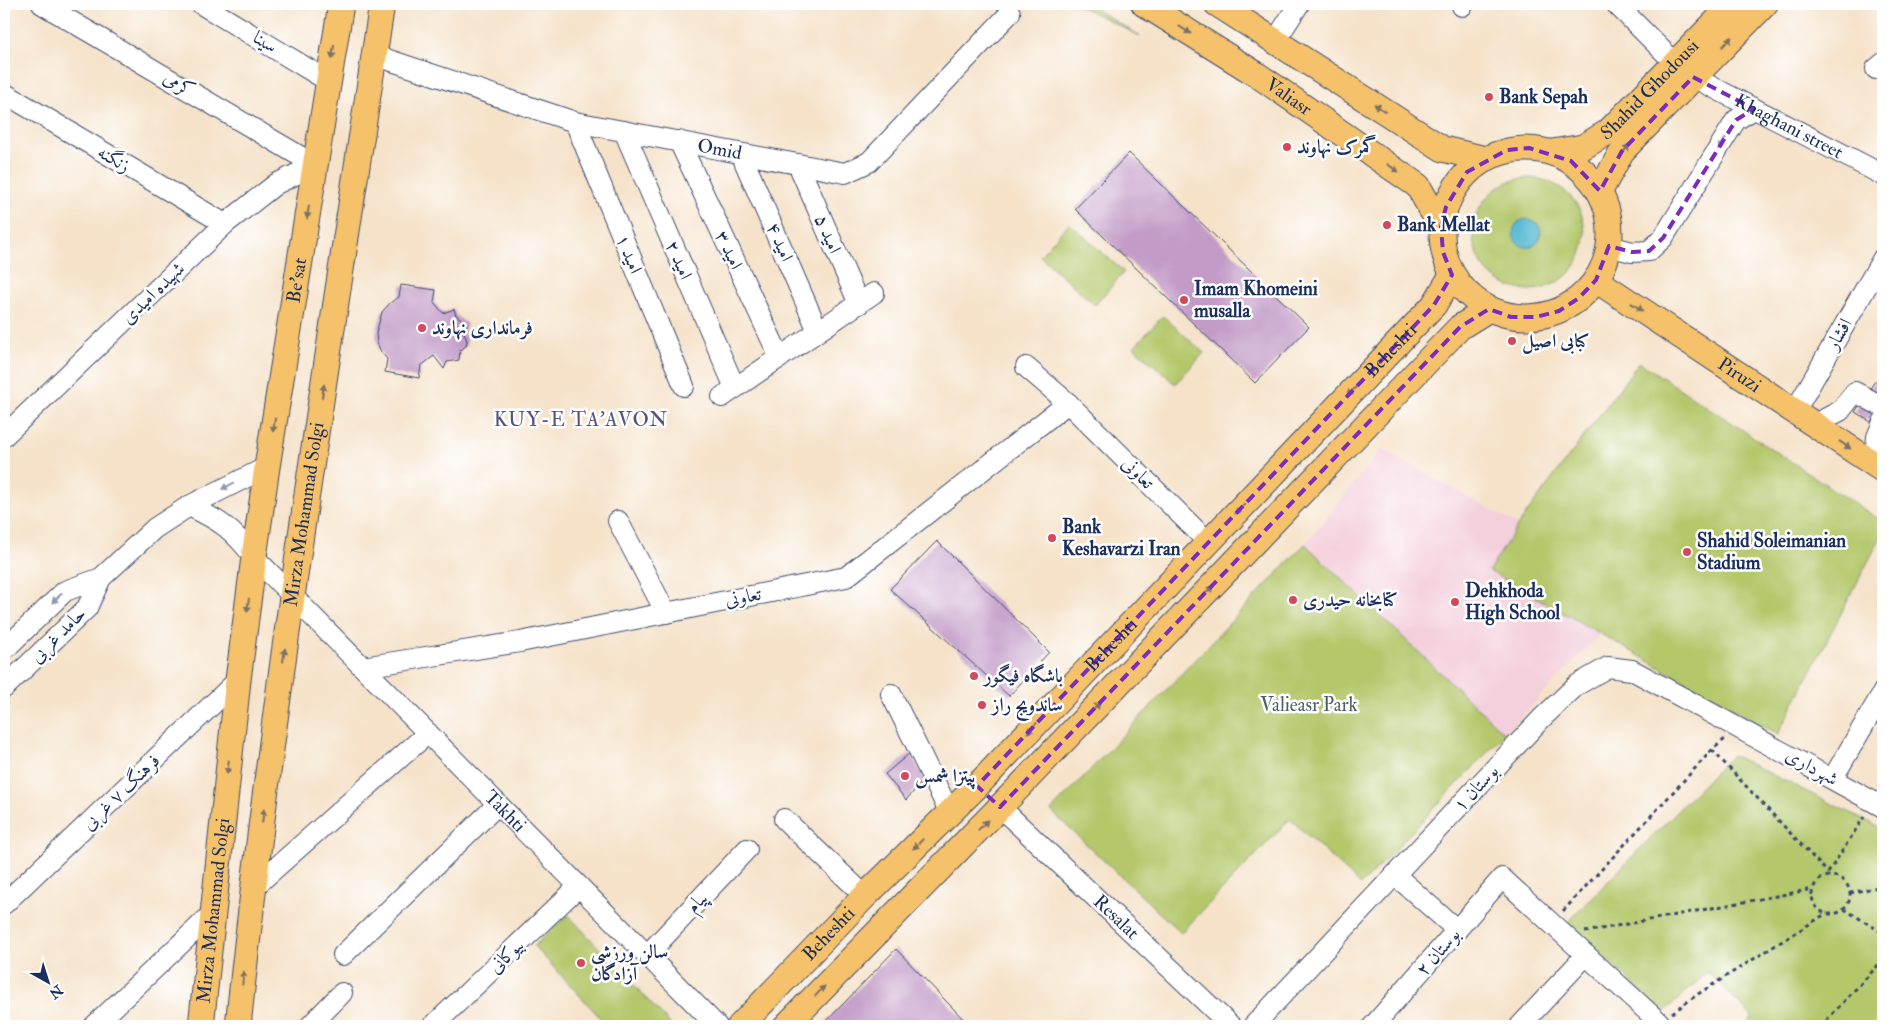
<svg xmlns="http://www.w3.org/2000/svg" width="1887" height="1030" font-family="'IM FELL Double Pica',Amiri,serif">
<rect width="100%" height="100%" fill="#fff"/>
<filter id="ink" filterUnits="userSpaceOnUse"><feTurbulence type="fractalNoise" baseFrequency=".02" numOctaves="2"/><feDisplacementMap in="SourceGraphic" scale="10" xChannelSelector="R" yChannelSelector="G"/><feConvolveMatrix kernelMatrix="1 2 1 2 8 2 1 2 1" color-interpolation-filters="sRGB"/></filter>
<filter id="wash" filterUnits="userSpaceOnUse"><feTurbulence type="fractalNoise" baseFrequency=".0096" numOctaves="4" result="noise"/><feDisplacementMap in="SourceGraphic" scale="20" xChannelSelector="R" yChannelSelector="G"/><feGaussianBlur stdDeviation="1.12" result="paint"/><feColorMatrix in="noise" values="0 0 0 0 0 0 0 0 0 0 0 0 0 0 0 0 0 1.4 0 .05"/><feComposite in="paint" operator="in"/></filter>
<g filter="url(#wash)">
<rect width="100%" height="100%" fill="#f5e2c9"/>
<!-- built -->
<path fill="#f4cfdc" d="M1382,449L1518,525L1489,571L1600,634L1505,734L1305,544Z"/>
<!-- green -->
<path fill="#b4c76a" stroke="#687b64" d="M1076,4H1087L1140,36Z
M1473 234a56 56 0 1 1 112 0a56 56 0 1 1-112 0Z
M1069,223L1124,272L1095,305L1040,256Z
M1163,316L1204,353L1175,384L1134,347Z
M1639,362L1883,522V533L1778,734L1489,571L1518,525Z
M1305,544L1505,734L1361,885L1290,819L1181,933L1051,811Z
M1732,755L1883,829V1026H1747L1752,1017L1708,972L1664,1012L1567,923Z
M568,915L671,1025L669,1026H608L534,946Z"/>
<!-- water -->
<path fill="#52b7d0" stroke="#367397" d="M1513 233a14 14 0 1 1 28 0a14 14 0 1 1-28 0Z"/>
<g id="blocks">
<!-- building -->
<path fill="#c29bc7" d="M1129,153L1309,327L1255,383L1075,209Z
M401,285L436,290L434,302L443,313L454,309L456,315L467,324L464,332L467,341L466,346L460,350L459,360L447,362L444,369L434,356L421,366L419,378L385,372L387,359L381,352L377,343L376,333L382,312L390,303L399,297Z
M1875,381L1883,386V403L1871,422L1855,412Z
M937,541L1049,652L1009,696L890,589Z
M910,753L925,779L906,800L885,774Z
M896,949L970,1026H822Z"/>
</g>
</g>
<g filter="url(#ink)">
<use href="#blocks" fill-opacity="0" stroke="#3c4a6e" stroke-width="1"/>
<g fill="none" stroke-linecap="round" stroke-linejoin="round">
<defs>
<g id="minor">
<path d="M42,4L315,165"/>
<path d="M201,4L328,81"/>
<path d="M1616,4L1675,63"/>
<path d="M1462,6L1464,4"/>
<path d="M1276,40L1299,4"/>
<path id="s1" d="M374,55L575,122L845,173L869,162L1010,13"/>
<path d="M1876,69L1883,63"/>
<path id="s2" d="M1693,77L1883,175"/>
<path d="M4,93L225,224"/>
<path d="M575,122L684,386"/>
<path d="M624,131L735,388"/>
<path d="M679,141L780,358"/>
<path d="M741,154L818,331"/>
<path d="M798,164L859,304"/>
<path d="M1609,246L1632,252L1649,251L1663,238L1736,120L1754,109"/>
<path d="M1026,367L1068,403L1208,542"/>
<path d="M722,397L874,293"/>
<path d="M1795,411L1883,258"/>
<path d="M1815,424L1840,411L1855,392L1883,407"/>
<path d="M4,436L225,224L276,184L315,165"/>
<path d="M1874,464L1877,437L1883,422"/>
<path id="s3" d="M189,506C221,521 232,529 254,557L717,1026"/>
<path d="M618,521L666,613"/>
<path d="M4,650L65,591L101,578"/>
<path d="M363,667L520,642L846,577L1068,403"/>
<path d="M4,688L87,608L101,578L155,528L189,506L267,467"/>
<path d="M891,694L950,813"/>
<path d="M1833,778L1883,692"/>
<path id="s4" d="M1000,807L1231,1026"/>
<path d="M784,819L865,896"/>
<path d="M1395,875L1457,930"/>
<path d="M253,888L428,733"/>
<path d="M4,904L238,680"/>
<path d="M343,955L498,804"/>
<path d="M647,955L747,849"/>
<path d="M94,1026L212,914"/>
<path d="M310,1026L342,993"/>
<path d="M433,1026L579,886"/>
<path d="M1253,1026L1542,718L1577,685L1608,667L1632,670L1883,807"/>
<path d="M1373,1026L1502,878L1659,1022L1655,1026"/>
<path d="M1520,1026L1586,955"/>
</g>
<g id="major">
<path id="s5" d="M1144,4L1256,74L1418,186L1441,227"/>
<path d="M1217,4L1443,149L1485,159"/>
<circle cx="1526" cy="233" r="84"/>
<path id="s6" d="M1552,152L1583,147L1608,132L1733,4"/>
<path d="M1600,191L1622,151L1765,4"/>
<path id="s7" d="M1596,280L1883,470"/>
<path id="s8" d="M201,1026L238,680L254,557L267,467L341,4"/>
<path id="s9" d="M238,1026C274,684 330,344 382,4"/>
<path id="s10" d="M740,1026L865,896L977,786L1434,305L1452,275"/>
<path d="M786,1026L1000,807L1460,327L1489,309"/>
</g>
</defs>
<!-- minor casing -->
<use href="#minor" stroke="#3c4a6e" stroke-width="22"/>
<!-- major casing -->
<use href="#major" stroke="#3c4a6e" stroke-width="27"/>
<!-- path -->
<path stroke="#3c4a6e" stroke-width="3" stroke-dasharray="4 4" stroke-linecap="butt" d="M1712,750L1828,873
M1828,873L1864,817
M1812 895a19 19 0 1 1 38 0a19 19 0 1 1-38 0Z
M1850,893L1883,886
M1844,909L1883,933
M1563,911L1712,750L1725,739
M1585,932L1813,889
M1672,1013L1698,994L1827,913
M1821,1026L1883,960"/>
<!-- minor -->
<use href="#minor" stroke="#fff" stroke-width="20"/>
<!-- major -->
<use href="#major" stroke="#f5c16b" stroke-width="25"/>
</g>
<!-- one-way arrows -->
<defs><path id="oneway-solid" d="M-6-.8H1V-3.2L6.5 0L1 3.2V.8H-6Z" transform="scale(1.25)"/></defs>
<g fill="#7d7164">
<use href="#oneway-solid" transform="translate(1185 30) rotate(32)"/>
<use href="#oneway-solid" transform="translate(1727 42) rotate(-46)"/>
<use href="#oneway-solid" transform="translate(333 52) rotate(99)"/>
<use href="#oneway-solid" transform="translate(1380 108) rotate(-147)"/>
<use href="#oneway-solid" transform="translate(1625 150) rotate(-52)"/>
<use href="#oneway-solid" transform="translate(1393 168) rotate(34)"/>
<use href="#oneway-solid" transform="translate(308 212) rotate(99)"/>
<use href="#oneway-solid" transform="translate(1637 307) rotate(33)"/>
<use href="#oneway-solid" transform="translate(323 391) rotate(-81)"/>
<use href="#oneway-solid" transform="translate(1352 391) rotate(134)"/>
<use href="#oneway-solid" transform="translate(274 425) rotate(99)"/>
<use href="#oneway-solid" transform="translate(1845 445) rotate(34)"/>
<use href="#oneway-solid" transform="translate(1240 509) rotate(134)"/>
<use href="#oneway-solid" transform="translate(1208 591) rotate(-46)"/>
<use href="#oneway-solid" transform="translate(248 605) rotate(98)"/>
<use href="#oneway-solid" transform="translate(284 655) rotate(-82)"/>
<use href="#oneway-solid" transform="translate(1095 708) rotate(-46)"/>
<use href="#oneway-solid" transform="translate(1032 728) rotate(134)"/>
<use href="#oneway-solid" transform="translate(228 767) rotate(96)"/>
<use href="#oneway-solid" transform="translate(263 816) rotate(-82)"/>
<use href="#oneway-solid" transform="translate(983 825) rotate(-46)"/>
<use href="#oneway-solid" transform="translate(918 844) rotate(135)"/>
<use href="#oneway-solid" transform="translate(243 978) rotate(-84)"/>
<use href="#oneway-solid" transform="translate(820 991) rotate(-46)"/>
</g>
<g fill="#8d97ae">
<use href="#oneway-solid" transform="translate(1722 144) rotate(122)"/>
<use href="#oneway-solid" transform="translate(228 486) rotate(152)"/>
<use href="#oneway-solid" transform="translate(57 598) rotate(136)"/>
</g>
</g>
<!-- marked area -->
<path fill="none" stroke="#7b2cbf" stroke-width="4" stroke-dasharray="10 6" stroke-linejoin="round" d="M1693,77L1754,109L1736,120L1663,238L1649,251L1632,252L1609,246L1596,280L1579,298L1559,311L1536,317H1511L1489,309L1460,327L1000,807L977,786L1434,305L1452,275L1443,252L1441,227L1446,207L1467,172L1507,150L1529,148L1571,161L1600,191L1622,151Z"/>
<!-- markers -->
<g fill="#d1495b" stroke="#fff" stroke-width="2">
<circle cx="1489" cy="97" r="5"/>
<circle cx="1287" cy="147" r="5"/>
<circle cx="1387" cy="225" r="5"/>
<circle cx="1184" cy="300" r="5"/>
<circle cx="422" cy="328" r="5"/>
<circle cx="1512" cy="341" r="5"/>
<circle cx="1052" cy="538" r="5"/>
<circle cx="1687" cy="552" r="5"/>
<circle cx="1293" cy="600" r="5"/>
<circle cx="1455" cy="602" r="5"/>
<circle cx="974" cy="676" r="5"/>
<circle cx="982" cy="705" r="5"/>
<circle cx="905" cy="776" r="5"/>
<circle cx="581" cy="963" r="5"/>
</g>
<g text-anchor="middle" dominant-baseline="central" stroke-width="5" stroke-linejoin="round" paint-order="stroke">
<!-- street labels -->
<g font-size="19" fill="#1b2f5e" stroke="#fff">
<text transform="translate(265 42) rotate(31)">سینا</text>
<text transform="translate(179 84) rotate(31)">کرمی</text>
<text stroke="none"><textPath href="#s6" startOffset="120">Shahid Ghodousi</textPath></text>
<text stroke="none"><textPath href="#s5" startOffset="172">Valiasr</textPath></text>
<text stroke="none"><textPath href="#s2" startOffset="108">Khaghani street</textPath></text>
<text stroke="none"><textPath href="#s1" startOffset="359">Omid</textPath></text>
<text transform="translate(114 159) rotate(31)">زنگنه</text>
<text transform="translate(828 234) rotate(67)">امید ۵</text>
<text transform="translate(780 242) rotate(67)">امید ۴</text>
<text transform="translate(729 250) rotate(65)">امید ۳</text>
<text transform="translate(629 254) rotate(68)">امید ۱</text>
<text transform="translate(679 260) rotate(67)">امید ۲</text>
<text stroke="none"><textPath href="#s8" startOffset="752">Be'sat</textPath></text>
<text transform="translate(153 293) rotate(-44)">شهیده امیدی</text>
<text transform="translate(1839 334) rotate(-60)">افشار</text>
<text stroke="none"><textPath href="#s10" startOffset="938">Beheshti</textPath></text>
<text stroke="none"><textPath href="#s7" startOffset="172">Piruzi</textPath></text>
<text transform="translate(1138 473) rotate(45)">تعاونی</text>
<text stroke="none"><textPath href="#s9" startOffset="516">Mirza Mohammad Solgi</textPath></text>
<text transform="translate(743 597) rotate(-11)">تعاونی</text>
<text transform="translate(58 635) rotate(-45)">حامد غربی</text>
<text stroke="none"><textPath href="#s10" startOffset="532">Beheshti</textPath></text>
<text transform="translate(1812 767) rotate(29)">شهرداری</text>
<text transform="translate(1476 788) rotate(-47)">بوستان ۱</text>
<text transform="translate(121 792) rotate(-44)">فرهنگ ۷ غربی</text>
<text stroke="none"><textPath href="#s3" startOffset="441">Takhti</textPath></text>
<text transform="translate(697 902) rotate(-47)">پیام</text>
<text stroke="none"><textPath href="#s8" startOffset="116">Mirza Mohammad Solgi</textPath></text>
<text stroke="none"><textPath href="#s4" startOffset="160">Resalat</textPath></text>
<text stroke="none"><textPath href="#s10" startOffset="128">Beheshti</textPath></text>
<text transform="translate(1438 952) rotate(-49)">بوستان ۲</text>
<text transform="translate(506 956) rotate(-44)">بیوکانی</text>
</g>
<!-- poi labels -->
<g font-size="19" font-weight="bold" fill="#1b2f5e" stroke="#fff" text-anchor="start">
<text x="1499" y="97">Bank Sepah</text>
<text x="1297" y="147">گمرک نهاوند</text>
<text x="1397" y="225">Bank Mellat</text>
<text x="1194" y="289">Imam Khomeini<tspan x="1194" dy="22">musalla</tspan></text>
<text x="432" y="328">فرمانداری نهاوند</text>
<text x="1522" y="341">کبابی اصیل</text>
<text x="1062" y="527">Bank<tspan x="1062" dy="22">Keshavarzi Iran</tspan></text>
<text x="1697" y="541">Shahid Soleimanian<tspan x="1697" dy="22">Stadium</tspan></text>
<text x="1465" y="591">Dehkhoda<tspan x="1465" dy="22">High School</tspan></text>
<text x="1303" y="600">کتابخانه حیدری</text>
<text x="984" y="676">باشگاه فیگور</text>
<text x="992" y="705">ساندویج راز</text>
<text x="915" y="776">پیتزا شمس</text>
<text x="591" y="952">سالن ورزشی<tspan x="591" dy="22">آزادگان</tspan></text>
</g>
<!-- park labels -->
<g font-size="19" fill="#495d62" stroke="#fff">
<text x="1309" y="705">Valieasr Park</text>
</g>
<!-- neighbourhood labels -->
<g font-size="20" letter-spacing="1" fill="#555583" stroke="#fff">
<text x="581" y="419">KUY-E TA'AVON</text>
</g>
</g>
<!-- margin -->
<rect width="1887" height="1030" fill="none" stroke="#fff" stroke-width="20"/>
<!-- north arrow -->
<g transform="translate(48 982) rotate(141)" stroke="#ffffff" stroke-width="4" paint-order="stroke">
<path d="M0-4L9 19L0 12L-9 19Z" fill="#1b2f5e"/>
<text y="-8" font-size="14" font-weight="bold" text-anchor="middle" fill="#1b2f5e">N</text>
</g>
</svg>
